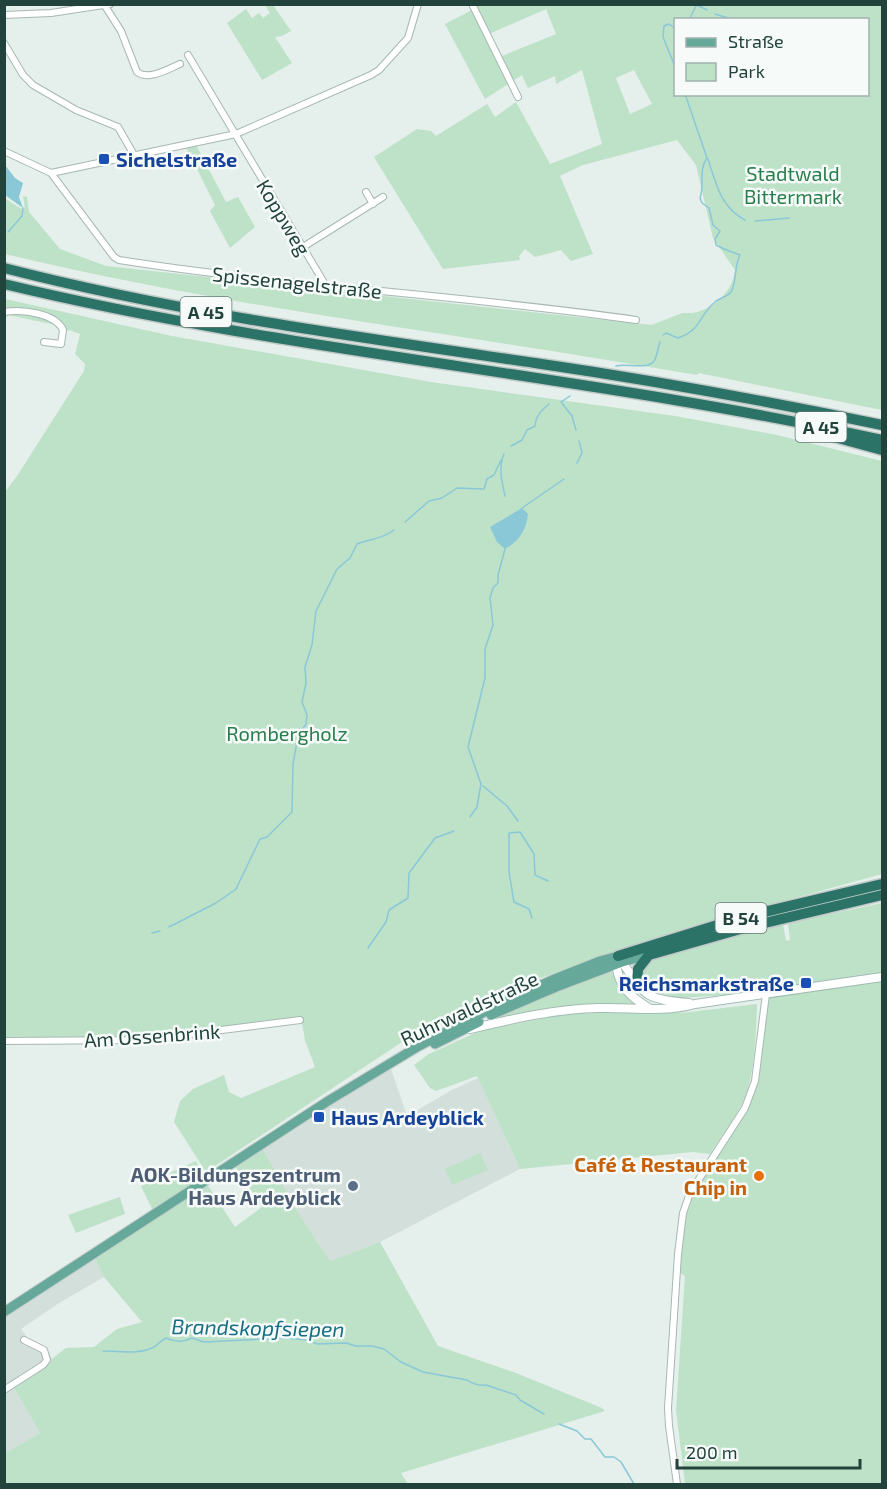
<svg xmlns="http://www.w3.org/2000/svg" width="887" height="1489" font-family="'Exo 2',sans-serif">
<rect width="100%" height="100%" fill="#e5efeb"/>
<!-- built -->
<path fill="#d3dfda" d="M390,1066L407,1116L452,1090L478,1078L520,1169L380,1242L330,1261L299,1214L261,1146Z
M93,1255L104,1277L59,1303L21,1329L28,1338L42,1346L52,1358L14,1388L40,1433L5,1454V1312Z"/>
<!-- green -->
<path fill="#bde2c8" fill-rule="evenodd" d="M472,4L882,5V410L699,373L697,375C466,334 233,309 5,254L4,198L22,209L25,207L23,196L27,197L29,212L60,249L106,266L652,325C662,321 673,316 683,313C685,313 690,313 692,313C713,310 733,292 735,270L713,238L696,165L677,140L583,165L560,176L593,254L571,261L561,250L535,257L525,249L519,256L520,260L443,269L374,157L417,129L431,131L436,136L487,104L495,117L516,102L550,164L602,144L582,70L556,84L555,76L528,88L522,75L485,99L445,24L474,9ZM546,9L556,34L502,56L489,34ZM676,20H868V94H676ZM634,70L652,104L630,114L616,78Z
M265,5H273L291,31L282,36L275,37L292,63L262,80L227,23L246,9L252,18L259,13L263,18L270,13Z
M196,145L226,202L238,197L255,227L230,248L210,211L215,205L186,147Z
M5,299L172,336L431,382L675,416L777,435L882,461V874L689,927L526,983L417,1032L206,1172L174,1122L180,1101L193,1089L224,1075L229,1092L241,1098L315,1067L305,1040L301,1017C234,1027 168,1035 101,1038C69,1039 37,1036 5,1037V492L17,476L84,371L85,364L75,354L80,334L69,330L61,334L56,325L8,315L5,318Z
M882,903V973L724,995L683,998L652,992L642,980C642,973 642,968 647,963C662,950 759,930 783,924L786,941L790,940L788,923Z
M611,969C617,986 625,996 638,1007L488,1021L553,992Z
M882,977V1484H685L676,1410L685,1276L680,1273L686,1202L745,1108L754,1087L766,994Z
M757,1004C756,1032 755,1072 745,1097C737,1117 721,1136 710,1154L693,1152L520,1169L477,1076L436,1091L430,1088L414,1065L429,1054L479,1031L560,1015L614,1012L681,1013Z
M261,1146L299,1214L330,1261L380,1242L438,1346L516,1373L602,1408L605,1411L401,1473L408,1484H5L4,1454L40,1433L14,1388L66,1348L94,1347L117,1329L142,1322L104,1277L93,1255L155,1215L141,1186L196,1161L205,1181L235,1227L262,1207L233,1163Z
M480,1153L488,1170L452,1185L445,1169Z
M120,1197L125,1214L76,1233L68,1215Z"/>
<!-- water -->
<path fill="#8ac8d8" d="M5,165L15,178L23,183L19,197L23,208L5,195Z
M522,508L528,514C526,531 519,541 505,549L497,542L490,527Z"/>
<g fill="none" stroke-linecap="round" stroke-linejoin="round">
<!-- stream -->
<path stroke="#8ac8d8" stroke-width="1.5" d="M697,5L707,10
M715,14L735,20
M689,20L697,4
M676,29L669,24L664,26L663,37L676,69
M708,159C716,184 721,208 745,220
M755,221L789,218
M8,232L22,216L23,208
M663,335L666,333L678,338C702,330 698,316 715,302C719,298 727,297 731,292C737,282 734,266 740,255L724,249L716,245L715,239L720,231L713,225L709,208L702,203L700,198C705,185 698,170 707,158L685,94
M616,366C626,363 648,370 654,361C657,357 658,347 660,342
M570,396L561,402L572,416L576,430
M511,446L522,440L527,430L535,426C536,415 541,411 549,404
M504,454C498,467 502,483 505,496
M577,463L582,453L579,441
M522,508L564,479
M405,522L429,501L442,498L457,488L484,489L487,479L494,475L501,460
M483,786L507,806L518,821
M470,817L477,807L481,784L468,747L485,678V649L493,625L490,598L493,588L498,583V575L505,549
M532,918L529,909L514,902L509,872V833L520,832L534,854L535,875L548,881
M169,927L216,903L236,889L260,839L267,837L292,812L293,764L298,736L306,724L307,715L302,702L306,683L305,667L312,645L316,611L337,569L350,558L357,544C370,539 383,539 394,530
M152,933L160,931
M368,948L386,922L389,910L408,898L409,873L435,838L454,831
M103,1351C120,1351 139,1355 154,1347C159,1344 161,1340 166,1338C175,1342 183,1343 192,1338L204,1342L287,1338L308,1340L317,1344L346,1343L356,1346H372L384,1349L401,1362L423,1372L467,1380C473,1384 479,1386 486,1385L516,1395L520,1400L544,1414
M559,1424L577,1431L585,1439H591L605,1457H614L621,1462L634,1484"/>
<defs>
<path id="street" d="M472,4L518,97
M105,6L121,31L137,72C148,81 168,69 180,64
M4,15L51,13L110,4
M4,43L23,75L33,85L76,110L118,127L134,155
M188,55L326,286
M4,151L51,173L114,257L119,260C291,287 465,295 636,320
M51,173L236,134L371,75L379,70L408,38L418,4
M366,192L373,204
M303,247L383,197
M4,312C22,309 55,313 63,330L61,344L44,342
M4,1041L143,1040L300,1020
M4,1390L43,1365L47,1360L44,1350L24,1340
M677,1484L669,1426L668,1408L678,1254L683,1213L690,1193L745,1108L755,1081L766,994"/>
<path id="secondary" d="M618,956C645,994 640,999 689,1003
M617,960C615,983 630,997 649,1008
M470,1029C512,1019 555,1009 598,1008C631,1007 664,1013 695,1004L882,977"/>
<path id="primary" d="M491,1015L556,987L622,962L649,955
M435,1044L479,1022
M4,1312L328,1101L419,1046L496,1006L552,980L600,961L618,956"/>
<path id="highway" d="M4,268C179,313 357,337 535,363C651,380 767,401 882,425
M4,284C294,354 592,375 882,440
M816,432L882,450
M618,956L743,917L882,884
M637,983L638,969L649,955L744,928L882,895"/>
</defs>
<!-- street casing -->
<use href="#street" stroke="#a7b8b3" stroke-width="8"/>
<!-- secondary casing -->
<use href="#secondary" stroke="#a2bcb4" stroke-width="10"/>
<!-- primary casing -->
<use href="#primary" stroke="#c1cac8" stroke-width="11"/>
<!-- highway casing -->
<use href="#highway" stroke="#c1cac8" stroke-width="13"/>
<!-- street -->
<use href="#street" stroke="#fff" stroke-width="6"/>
<!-- secondary -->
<use href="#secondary" stroke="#fff" stroke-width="8"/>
<!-- primary -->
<use href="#primary" stroke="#66a89a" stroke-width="9"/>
<!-- highway -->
<use href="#highway" stroke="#2b7267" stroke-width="10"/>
</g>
<!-- markers -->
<g fill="#1a4fb4" stroke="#f6fbf9" stroke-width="2">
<rect x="98" y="153" width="12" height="12" rx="3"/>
<rect x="800" y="977" width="12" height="12" rx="3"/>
<rect x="313" y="1111" width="12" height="12" rx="3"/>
</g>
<circle fill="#e8710a" stroke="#f6fbf9" stroke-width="2" cx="759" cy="1176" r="6"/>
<circle fill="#5c6f8a" stroke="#f6fbf9" stroke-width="2" cx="353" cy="1186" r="6"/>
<g text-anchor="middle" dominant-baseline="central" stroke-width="5" stroke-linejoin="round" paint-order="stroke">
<!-- shield labels -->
<g fill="#f6fbf9" stroke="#627a75" stroke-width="1.5">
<rect x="180.5" y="297" width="51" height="30" rx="4.5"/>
<rect x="795.5" y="412" width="51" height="30" rx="4.5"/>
<rect x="715.5" y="903" width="51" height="30" rx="4.5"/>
</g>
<g font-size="18" font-weight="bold" fill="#22433c">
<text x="206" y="312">A 45</text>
<text x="821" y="427">A 45</text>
<text x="741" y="918">B 54</text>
</g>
<!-- transit labels -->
<g font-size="20" font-weight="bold" fill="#164399" stroke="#f6fbf9" text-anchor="start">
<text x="116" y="159">Sichelstraße</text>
<text x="794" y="983" text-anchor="end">Reichsmarkstraße</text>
<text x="331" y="1117">Haus Ardeyblick</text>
</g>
<!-- park labels -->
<g font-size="20" fill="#297e4d" stroke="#f6fbf9">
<text x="793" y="173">Stadtwald<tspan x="793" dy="23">Bittermark</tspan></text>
<text x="287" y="733">Rombergholz</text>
</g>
<!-- street labels -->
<g font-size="20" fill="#22433c" stroke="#f6fbf9">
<text transform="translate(284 217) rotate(59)">Koppweg</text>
<text transform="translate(297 282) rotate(6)">Spissenagelstraße</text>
<text transform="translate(469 1008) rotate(-25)">Ruhrwaldstraße</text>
<text transform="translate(152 1035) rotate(-4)">Am Ossenbrink</text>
</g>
<!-- food labels -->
<g font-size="20" font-weight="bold" fill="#c56008" stroke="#f6fbf9" text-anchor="end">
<text x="747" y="1164">Café &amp; Restaurant<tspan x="747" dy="23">Chip in</tspan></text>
</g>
<!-- service labels -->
<g font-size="20" font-weight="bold" fill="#4e5e75" stroke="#f6fbf9" text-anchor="end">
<text x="341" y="1174">AOK-Bildungszentrum<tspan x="341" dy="23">Haus Ardeyblick</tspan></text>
</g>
<!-- water labels -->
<g font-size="21" font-style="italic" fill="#166e85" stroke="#f6fbf9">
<text transform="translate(258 1327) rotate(1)">Brandskopfsiepen</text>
</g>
</g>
<!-- border -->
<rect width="887" height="1489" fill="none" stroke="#22433c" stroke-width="12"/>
<!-- legend -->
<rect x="674" y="18" width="195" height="78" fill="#f6fbf9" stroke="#a1b1ad" stroke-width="1.5"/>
<rect x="686" y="38" width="30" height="9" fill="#66a89a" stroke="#a1b1ad" stroke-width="1.5"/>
<text x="728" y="48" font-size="18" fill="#22433c">Straße</text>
<rect x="686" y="63" width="30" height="18" fill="#bde2c8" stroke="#a1b1ad" stroke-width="1.5"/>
<text x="728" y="78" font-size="18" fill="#22433c">Park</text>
<!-- scale -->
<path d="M677 1459v9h183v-9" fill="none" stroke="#22433c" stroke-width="3"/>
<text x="686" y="1459" font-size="18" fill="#22433c" stroke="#f6fbf9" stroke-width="4.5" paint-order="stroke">200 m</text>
</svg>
